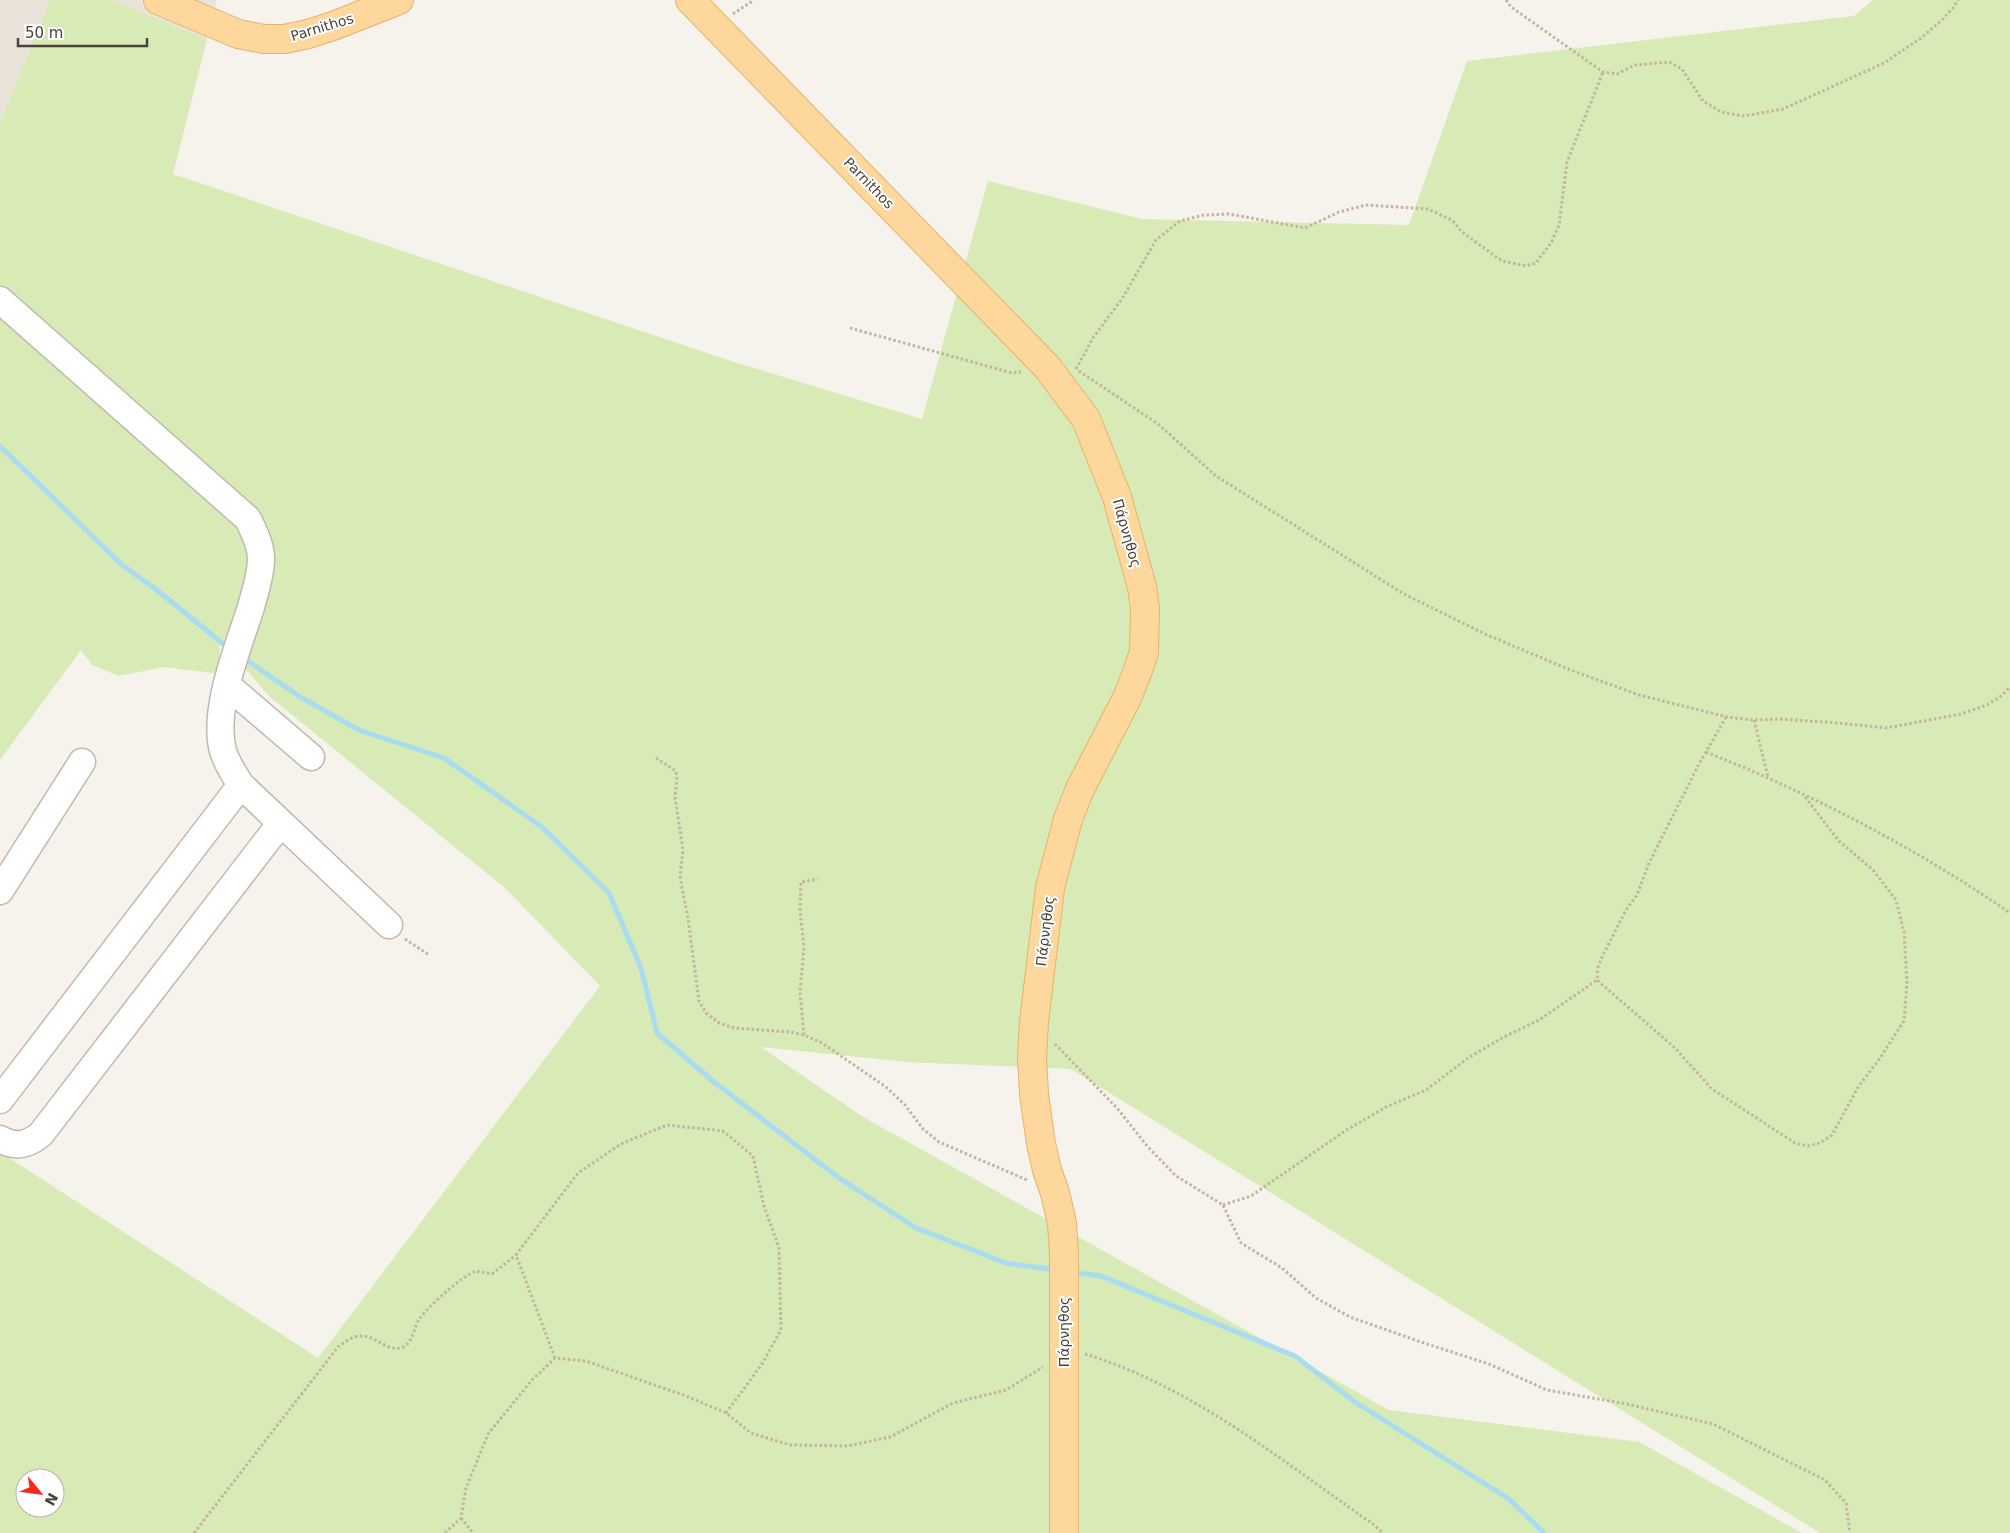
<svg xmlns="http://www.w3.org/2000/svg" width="2010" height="1533" font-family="'DejaVu Sans',sans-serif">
<rect width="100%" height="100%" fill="#f6f2ec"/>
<!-- residential -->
<path fill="#eae3da" d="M0,0H50L0,123Z
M111,0H217L207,39Z"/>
<!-- green -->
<path fill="#d8eab5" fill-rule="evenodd" d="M50,0H111L207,39L173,174L734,362L922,419L988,181L1142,219L1409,225L1467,61L1854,16L1873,0H2010V1533H1820L1071,1069L907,1062L761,1047L863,1117L1389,1410L1639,1442L1802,1533H0V1152L318,1358L600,986L505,888L269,696L219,638L220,674L164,667L119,676L92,665L81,650L0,760V123ZM25,1478H55V1508H25Z"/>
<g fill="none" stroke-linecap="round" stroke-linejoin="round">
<!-- stream -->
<path stroke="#a9dcf1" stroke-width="5" d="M0,446L121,564L162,594L223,644
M242,657L302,698L359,730L444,758L542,827L609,893L641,968L657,1033L714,1082L839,1178L916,1228L1006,1263L1055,1270
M1071,1272L1101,1276L1295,1356L1355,1402L1509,1499L1544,1533"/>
<defs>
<path id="minor" d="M0,300L248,519C254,532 261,545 261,559C261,575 255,592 251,607C238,648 212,710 223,751C227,764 234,774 241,785L389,925
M227,685L311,757
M0,891L82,762
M0,1100L241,785
M0,1139C15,1148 28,1145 41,1134L280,824"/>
<path id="major" d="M158,0L238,34L264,39H285L308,34L333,26L399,0
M690,0L1047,367L1086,419L1117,497L1142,587L1145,608L1144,652L1137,673L1127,698L1080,789L1068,819L1050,888L1034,1022L1032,1057L1034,1094L1041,1144L1047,1170L1055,1193L1062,1223L1064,1253V1533"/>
</defs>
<!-- minor casing -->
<use href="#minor" stroke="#c2b8ae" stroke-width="29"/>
<!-- major casing -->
<use href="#major" stroke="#e5b26b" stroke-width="30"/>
<!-- path -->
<path stroke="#c4b39f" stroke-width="3" stroke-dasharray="2.5 2.5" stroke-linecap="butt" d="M1506,0L1511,7L1603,72L1617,74L1635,65L1669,62L1682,69L1703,101L1721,112L1744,116L1783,109L1884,63L1921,38L1942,20L1953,8L1958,0
M733,14L754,0
M850,328L1012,373L1021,372
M1076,369L1093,338L1122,299L1156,240L1180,221L1204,215L1229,214L1305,228L1339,212L1366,205L1428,209L1452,220L1462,232L1502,261L1526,266L1536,263L1551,243L1559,225L1567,162L1603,72
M1079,371L1158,424L1216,476L1404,594L1485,634L1568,669L1639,695L1727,717L1754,720L1780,719L1838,723L1886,728L1961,714L1987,705L2001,696L2010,687
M1726,717L1699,764L1649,863L1637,895L1626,910L1602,957L1598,967L1597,980L1675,1048L1712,1089L1795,1143L1808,1146L1820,1143L1832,1135L1858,1087L1878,1061L1904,1021L1907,983L1904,932L1896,900L1873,870L1839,841L1805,797
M1754,720L1768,777
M1706,752C1812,794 1916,848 2010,913
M656,758L676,771L677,779L675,797L683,850L680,876L682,888L688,918L699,1001L706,1013L719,1023L734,1028L790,1032L804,1035L822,1043L886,1087L905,1105L923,1129L939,1142L1027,1180
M405,939L429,955
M804,1035L800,992L804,948L800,910L801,882L818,879
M1055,1044L1117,1108L1148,1147L1176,1176L1223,1205L1241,1243L1282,1268L1316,1298L1350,1317L1421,1342L1489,1364L1547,1390L1627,1404L1713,1424L1825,1480L1846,1503L1850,1533
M1223,1205L1251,1196L1345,1131L1386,1107L1426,1090L1468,1058L1502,1038L1539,1020L1597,980
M1085,1354C1193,1387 1282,1461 1373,1524L1383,1533
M555,1358L516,1255L578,1173L621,1144L667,1125L723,1131L753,1156L764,1206L779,1248L781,1330L762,1364L726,1413
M461,1518L473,1533
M194,1533L338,1347C345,1342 353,1335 362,1336C377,1336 390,1355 405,1346C413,1341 414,1326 420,1318C429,1306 462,1276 476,1271L492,1274L516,1255
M445,1533L461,1518L466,1488L488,1434L532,1380L555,1358L586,1361L686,1396L726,1413L751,1433L790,1445L847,1446L890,1437L953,1403L1006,1390L1043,1367"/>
<!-- minor -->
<use href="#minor" stroke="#fff" stroke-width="26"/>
<!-- major -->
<use href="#major" stroke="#fed79c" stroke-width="28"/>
</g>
<g text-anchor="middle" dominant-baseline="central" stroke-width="4" stroke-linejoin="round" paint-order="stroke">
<!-- street labels -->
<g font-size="14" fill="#4b4239" stroke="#fff">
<text transform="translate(322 27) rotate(-17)">Parnithos</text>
<text transform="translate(869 183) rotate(46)">Parnithos</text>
<text transform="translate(1127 533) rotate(74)">Πάρνηθος</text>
<text transform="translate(1045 931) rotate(-83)">Πάρνηθος</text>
<text transform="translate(1064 1332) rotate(-90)">Πάρνηθος</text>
</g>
</g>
<!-- north arrow -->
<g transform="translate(40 1493) rotate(119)"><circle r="24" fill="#ffffff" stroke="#b7b3b0"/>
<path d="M0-4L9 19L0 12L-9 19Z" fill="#fa261e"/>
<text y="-8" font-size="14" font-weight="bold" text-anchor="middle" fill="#4b4239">N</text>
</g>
<!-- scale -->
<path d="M18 38v8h129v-8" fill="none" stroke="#4b4239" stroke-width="2.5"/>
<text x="25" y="38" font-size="15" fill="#4b4239" stroke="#ffffff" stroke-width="4" paint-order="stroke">50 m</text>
</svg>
